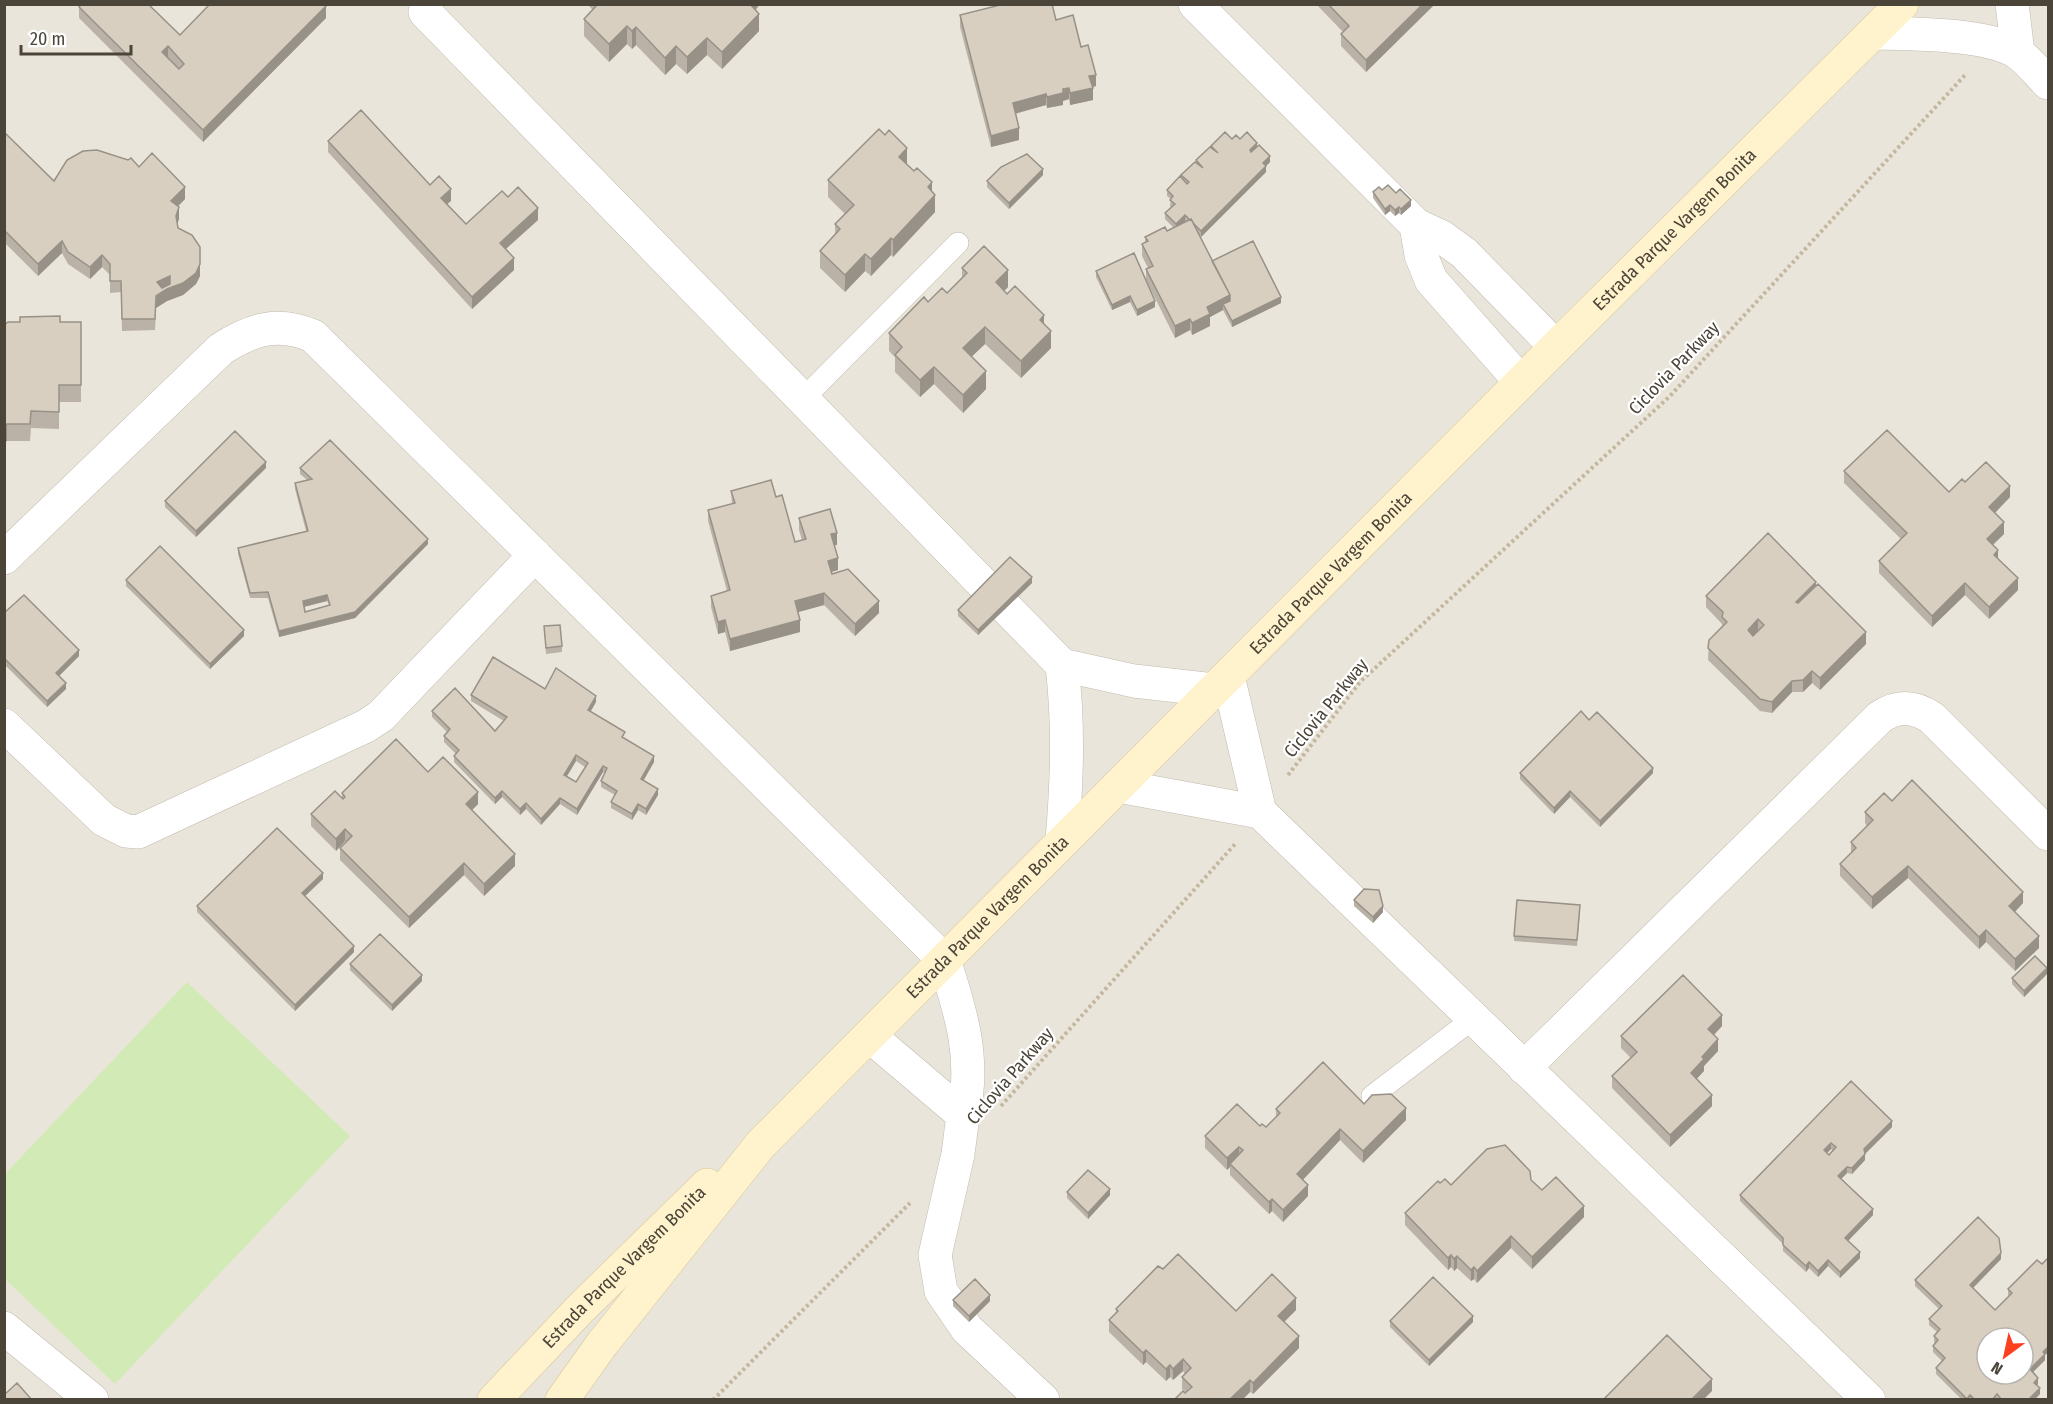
<svg xmlns="http://www.w3.org/2000/svg" width="2053" height="1404" font-family="'Fira Sans Condensed',sans-serif">
<rect width="100%" height="100%" fill="#f6f3ec"/>
<!-- residential -->
<path fill="#eae5da" fill-rule="evenodd" d="M5,5H2048V1399L5,1400ZM1987,1338H2023V1374H1987Z"/>
<!-- green -->
<path fill="#d2eab5" d="M187,982L350,1136L115,1384L5,1279V1174Z"/>
<g fill="none" stroke-linecap="round" stroke-linejoin="round">
<defs>
<path id="service" d="M803,399L958,243
M1372,1096L1474,1018"/>
<path id="minor" d="M1195,4L1416,225L1442,237L1464,253L1556,347
M2012,4L2018,53
M425,12L1062,665L1134,681L1214,690
M1874,33C1909,34 1991,33 2019,54C2030,62 2039,74 2048,83
M1416,225L1421,255L1431,280L1521,382
M4,558L221,349C252,329 278,321 313,336L944,960C961,1012 976,1060 963,1115
M1228,676L1260,812L1869,1400
M4,725L104,820L126,831L138,832L366,726L381,716L535,555
M1118,786L1260,812
M1062,841C1067,781 1069,725 1062,665
M871,1037L963,1115L958,1154L935,1255L941,1291L967,1329L1043,1400
M1524,1068L1880,717C1898,705 1914,706 1932,718L2048,834
M4,1328L92,1400"/>
<g id="secondary">
<path id="s1" d="M494,1400L580,1309L707,1185"/>
<path id="s2" d="M562,1400L602,1344L761,1144L1556,347L1902,4"/>
</g>
</defs>
<!-- service casing -->
<use href="#service" stroke="#c2bbae" stroke-width="22"/>
<!-- minor casing -->
<use href="#minor" stroke="#c2bbae" stroke-width="34"/>
<!-- secondary casing -->
<use href="#secondary" stroke="#d6c79b" stroke-width="34"/>
<!-- path -->
<path stroke="#c4b79f" stroke-width="4" stroke-dasharray="3 3" stroke-linecap="butt" d="M1288,775L1360,682L1670,396L1966,74
M1001,1106L1236,843
M713,1400L910,1203"/>
<!-- service -->
<use href="#service" stroke="#fff" stroke-width="21"/>
<!-- minor -->
<use href="#minor" stroke="#fff" stroke-width="33"/>
<!-- secondary -->
<use href="#secondary" stroke="#fff3cd" stroke-width="33"/>
</g>
<!-- wall -->
<path fill="#bab2a6" fill-rule="evenodd" d="M587,4H760L756,10L759,31L722,69L707,55L687,74L676,64L665,75L636,45L632,49L627,44L609,62L584,36V19L593,10Z
M1316,4H1435L1366,72L1341,46V34L1343,32Z
M79,7L180,35L326,18L203,142L79,18Z
M960,15L1056,20L1081,47L1096,86L1092,87L1093,100L1070,105L1069,99L1063,101V105L1047,108L1046,105L1015,114L1019,140L991,147L960,27Z
M4,132L54,181L139,167L185,199L178,206L179,219L177,224L178,228L200,247V276L196,284L183,295L167,301L156,308L155,330L122,331L121,292L110,293V275L102,267L90,279L68,264L62,253L38,276L4,242Z
M1240,139L1257,146L1270,162L1266,166V172L1201,237L1200,236L1212,261L1281,303L1232,327L1223,310L1210,317V326L1192,335L1190,330L1175,338L1146,280V269L1148,268L1142,256V244L1145,242V237L1167,231L1174,228L1165,219V213L1171,207L1170,206L1171,199L1167,196V190L1181,178V175L1196,162V160L1211,147V146Z
M328,141L430,185L451,201L447,204L466,224L508,197L538,220L506,249L514,270L472,309L328,152Z
M907,165L932,191L935,212L893,257L891,255L871,276L865,271L845,292L820,268V251L835,234V224L845,214L828,197V180Z
M1043,175L1009,209L987,187V181Z
M1382,190L1411,206L1401,215L1399,213L1395,216L1390,211L1385,215L1373,198V192Z
M962,268L1008,287L1004,291L1044,324L1051,348L1021,378L985,344L971,357L986,389L963,413L934,384L920,397L895,372V357L889,351V333L928,302L947,293L962,278Z
M1096,271L1155,307L1137,316L1130,302L1112,310L1096,277Z
M20,322H81V402H59V429L31,428L30,441H7L4,325Z
M266,468L196,537L165,507V501Z
M300,468L428,544L355,618L279,637L268,598H250L238,554V548L306,531L295,489V483L307,480L300,474ZM327,601L329,605L305,612L304,607Z
M1844,471L1949,492L1965,482L2010,497L1995,513L2004,534L1993,545L1998,559L2018,590L1989,619L1965,595L1932,627L1879,573V561L1901,539L1844,483Z
M731,491L776,497L795,542L802,540L799,530V518L837,545H834L838,570L831,572L832,574L879,613L855,636L824,605L798,612L800,632L730,651L725,632L718,634L711,607V596L727,591L708,521V510L732,504Z
M126,580L244,636L210,669L126,586Z
M1032,583L978,635L958,616V610Z
M1816,585L1866,644L1820,690L1812,683L1803,692H1792L1772,713L1760,711L1708,660L1709,640L1722,626V624L1706,607V596Z
M4,613L79,656L59,676L66,689L47,707L4,664Z
M544,626L562,646V652L546,654Z
M545,689L596,702L590,712L654,762L643,780L658,795L646,815L638,810L632,820L611,808V802L615,795L601,787V781L605,773L603,772L577,815L560,804L541,825L526,809L520,815L502,797L495,804L454,762V756L456,754L444,742V736L447,732L432,717V711L495,731L504,721L471,701V695ZM576,761L585,767L576,782L567,776Z
M1589,720L1653,773L1600,827L1570,797L1554,814L1520,779V773Z
M428,772L478,804L472,810L515,866L484,896L464,875L409,928L340,860V848L346,842L345,841L336,851L311,826V814L342,798V793Z
M1892,801L2023,903L2015,912L2039,948L2015,971L1986,942L1979,949L1908,878L1872,909L1840,876V864L1851,853V842L1867,826L1865,823V812Z
M323,879L305,896L354,952L295,1011L197,912V906Z
M1354,900L1383,912L1373,923L1354,906Z
M1580,911L1577,946L1514,941V936Z
M350,964L422,981L392,1011L350,970Z
M2047,974L2024,997L2012,984V978Z
M1722,1026L1714,1035L1718,1051L1704,1066V1071L1696,1079L1712,1106L1670,1147L1612,1088V1076L1631,1058L1621,1048V1036Z
M1851,1081L1892,1127L1865,1154V1160L1852,1174L1847,1173L1841,1179L1873,1215L1848,1241L1860,1258L1840,1278L1828,1266L1818,1277L1809,1268L1806,1272L1783,1251V1244L1740,1201V1195ZM1831,1149L1833,1151L1829,1155L1827,1153Z
M1364,1104L1406,1120L1363,1163L1340,1140L1303,1180L1308,1196L1283,1222L1272,1211L1269,1214L1230,1175V1167L1227,1170L1205,1148V1136L1260,1126L1266,1127L1276,1117V1109Z
M1531,1180L1542,1190L1584,1217L1532,1269L1511,1248L1477,1283L1474,1279L1471,1281L1457,1268L1454,1271L1451,1267L1448,1270L1405,1225V1213L1440,1183L1451,1185Z
M1067,1192L1110,1195L1088,1219L1067,1198Z
M2001,1259L1973,1288L1995,1310L2009,1296L2008,1295V1289L2037,1260L2045,1355V1360L2033,1372L2038,1384L2037,1386L2040,1394L2034,1400H1962L1936,1374V1368L1942,1361L1933,1352V1346L1935,1343L1934,1342V1336L1937,1332L1929,1325V1319L1939,1309L1915,1286V1280Z
M1163,1269L1236,1311L1296,1310L1284,1322L1299,1348L1253,1394L1250,1392L1242,1400H1174L1186,1393L1182,1389V1377L1185,1374L1183,1371L1173,1380L1170,1377L1166,1381L1146,1362L1143,1365L1109,1332V1320L1116,1314V1309Z
M953,1300L990,1301L969,1322L953,1306Z
M1390,1321L1473,1322L1429,1366L1390,1327Z"/>
<!-- shaded-wall -->
<path fill="#979187" d="M747,4H760L747,19Z
M1423,4H1435L1366,72V60Z
M326,6V18L203,142V130Z
M759,14V31L722,69V52Z
M627,26V44L609,62V44Z
M636,27V45L632,49V31Z
M707,38V55L687,74V57Z
M168,46V58L162,52Z
M676,46V64L665,75V58Z
M1096,75V86L1089,88V76Z
M1069,88V99L1063,101V105L1047,108V97Z
M1093,88V100L1070,105V93Z
M1046,94V105L1013,114V103Z
M1019,128V140L991,147V136Z
M1257,143V149L1250,156V150Z
M907,148V165L899,157Z
M1270,156V162L1263,169V163Z
M1266,166V172L1201,237V231Z
M1043,169V175L1009,209V203Z
M932,182V198L935,195V212L893,257V240L928,187Z
M185,187V199L171,213V201Z
M451,189V201L441,209V198Z
M1411,200V206L1401,215V209Z
M1390,205V211L1385,215V209Z
M179,207V219L176,228V216Z
M1399,207V213L1395,216V210Z
M538,208V220L500,254V243Z
M1185,215V221L1176,230V224Z
M891,238V255L871,276V259Z
M62,241V253L38,276V264Z
M865,254V271L845,292V275Z
M102,255V267L90,279V267Z
M514,258V270L472,309V297Z
M200,264V276L196,284L183,295L167,301L156,308L155,330L157,282L170,276Z
M1008,270V287L996,299V282Z
M1230,295V307L1223,304V310L1210,317V326L1192,335V323L1207,307Z
M1130,296V302L1112,310V305Z
M1281,297V303L1232,327V321Z
M1155,301V307L1137,316V310Z
M1044,315V333L1040,320Z
M1190,319V330L1175,338V326Z
M985,327V344L963,365V348Z
M1051,331V348L1021,378V361Z
M934,367V384L920,397V380Z
M986,371V389L963,413V395Z
M7,424V441L4,443V426Z
M266,462V468L196,537V531Z
M2010,486V497L1989,519V507Z
M2004,522V534L1987,550V539Z
M837,533V545L831,546V534Z
M428,539V544L355,618L279,637V631L355,612Z
M1998,550V562L1994,555Z
M838,558V570L828,573V561Z
M1032,577V583L978,635V630Z
M2018,578V590L1989,619V607Z
M1816,582V594L1796,613V602Z
M1965,583V595L1932,627V616Z
M824,593V605L795,613V601Z
M327,595V601L303,607V601Z
M879,601V613L855,636V624Z
M1758,619V631L1748,642V630Z
M725,620V632L718,634V622Z
M800,620V632L730,651V639Z
M244,630V636L210,669V664Z
M1866,632V644L1820,690V678Z
M79,650V656L56,679V673Z
M1812,671V683L1803,692V680Z
M1792,681V692L1772,713V702Z
M66,683V689L47,707V701Z
M596,696V702L588,716V710Z
M576,755V761L564,781V775Z
M654,756V762L641,785V779Z
M603,766V772L577,815V809Z
M1653,768V773L1600,827V821Z
M658,789V795L646,815V809Z
M502,791V797L495,804V798Z
M1570,791V797L1554,814V808Z
M478,792V804L466,816V804Z
M560,798V804L541,825V819Z
M526,803V809L520,815V809Z
M638,804V810L632,820V814Z
M345,829V841L336,851V839Z
M515,854V866L484,896V884Z
M464,863V875L409,928V917Z
M1908,866V878L1872,909V897Z
M323,873V879L302,899V893Z
M2023,892V903L2009,918V906Z
M1383,906V912L1373,923V917Z
M1986,930V942L1979,949V937Z
M2039,936V948L2015,971V959Z
M354,946V952L295,1011V1005Z
M2047,968V974L2024,997V991Z
M422,975V981L392,1011V1005Z
M1722,1015V1026L1708,1041V1029Z
M1718,1039V1051L1704,1066V1071L1691,1085V1073L1702,1057Z
M1712,1095V1106L1670,1147V1135Z
M1406,1108V1120L1363,1163V1151Z
M1892,1121V1127L1864,1155V1149Z
M1340,1129V1140L1297,1186V1174Z
M1831,1143V1149L1824,1156V1150Z
M1239,1147V1158L1230,1164V1167L1227,1170V1158Z
M1865,1154V1160L1852,1174V1168Z
M1847,1167V1173L1838,1182V1176Z
M1308,1185V1196L1283,1222V1210Z
M1110,1189V1195L1088,1219V1213Z
M1272,1199V1211L1269,1214V1202Z
M1584,1206V1217L1532,1269V1257Z
M1873,1209V1215L1845,1244V1238Z
M1511,1236V1248L1477,1283V1271Z
M1860,1252V1258L1840,1278V1272Z
M2001,1253V1259L1970,1291V1285Z
M1451,1255V1267L1448,1270V1258Z
M1457,1256V1268L1454,1271V1259Z
M1828,1260V1266L1818,1277V1271Z
M1809,1262V1268L1806,1272V1266Z
M1474,1267V1279L1471,1281V1270Z
M990,1295V1301L969,1322V1316Z
M1296,1298V1310L1278,1328V1316Z
M1473,1316V1322L1429,1366V1360Z
M1299,1336V1348L1253,1394V1383Z
M2049,1346V1352L2045,1355V1360L2030,1375V1369L2043,1352Z
M1146,1350V1362L1143,1365V1353Z
M1183,1359V1371L1173,1380V1369Z
M1170,1365V1377L1166,1381V1369Z
M2038,1378V1384L2034,1389V1383Z
M1712,1379V1391L1703,1400H1692Z
M1250,1380V1392L1242,1400H1229Z
M2040,1388V1394L2034,1400H2028Z"/>
<!-- building -->
<path fill="#d8cfc1" stroke="#979187" stroke-width="1.5" fill-rule="evenodd" d="M81,4H148L180,35L210,4H325L326,6L203,130L79,7ZM168,46L184,64L179,69L162,52Z
M598,4H750L759,14L722,52L707,38L687,57L676,46L665,58L636,27L632,31L627,26L609,44L584,19Z
M1004,4H1052L1056,20L1073,15L1081,47L1088,45L1096,75L1089,76L1093,88L1070,93L1069,88L1063,89V93L1047,97L1046,94L1013,103L1019,128L991,136L960,15Z
M1328,4H1423L1366,60L1341,34L1349,26Z
M361,110L430,185L439,176L451,189L441,198L466,224L502,191L508,197L518,187L538,208L500,243L514,258L472,297L328,141Z
M879,129L885,135L889,130L907,148L899,157L914,171L917,168L932,182L928,187L935,195L893,240L891,238L871,259L865,254L845,275L820,251L840,229L835,224L854,205L828,180Z
M4,132L54,181L67,160L83,151L97,150L128,160L131,158L139,167L152,153L185,187L171,201L179,207L176,216L178,228L192,235L200,247V264L196,273L183,283L167,289L156,296L155,319H122L121,281H110V264L102,255L90,267L68,252L62,241L38,264L4,230ZM170,276V284L162,288L157,282Z
M1225,132L1232,139L1236,135L1240,139L1247,132L1257,143L1250,150L1251,152L1259,145L1270,156L1263,163L1266,166L1201,231L1194,224L1191,219L1190,220L1185,215L1176,224L1165,213L1175,204L1170,200L1173,196L1167,190L1180,176L1187,184L1189,182L1181,175L1195,162L1203,168L1196,160L1210,147L1218,153L1211,146Z
M1027,154L1043,169L1009,203L987,181L1001,167Z
M1388,185L1396,193L1400,189L1411,200L1401,209L1399,207L1395,210L1390,205L1385,209L1373,192L1379,187L1382,190Z
M1191,219L1230,295L1207,307L1210,314L1192,323L1190,319L1175,326L1146,269L1153,266L1142,244L1148,241L1145,237L1165,227L1167,231Z
M1253,241L1281,297L1232,321L1223,304L1230,301V295L1212,261Z
M984,246L1008,270L996,282L1007,294L1015,286L1044,315L1040,320L1051,331L1021,361L985,327L963,348L986,371L963,395L934,367L920,380L895,355L902,347L889,333L924,297L928,302L942,288L947,293L967,273L962,268Z
M1134,253L1155,301L1137,310L1130,296L1112,305L1096,271Z
M60,316V322H81V385H59V412L31,411L30,424H7L4,426V325L8,322H20V317Z
M1887,430L1949,492L1962,479L1965,482L1986,462L2010,486L1989,507L2004,522L1987,539L1998,550L1994,555L2018,578L1989,607L1965,583L1932,616L1879,561L1907,533L1844,471Z
M235,431L266,462L196,531L165,501Z
M330,440L428,539L355,612L279,631L268,592L250,593L238,548L308,531L295,483L312,479L300,468ZM327,595L330,605L305,612L303,601Z
M771,480L776,497L782,495L795,542L806,539L799,518L830,509L837,533L831,534L838,558L828,561L832,574L848,569L879,601L855,624L824,593L795,601L800,620L730,639L725,620L718,622L711,596L730,590L708,510L735,503L731,491Z
M1768,533L1816,582L1796,602L1798,603L1818,584L1866,632L1820,678L1812,671L1803,680L1792,681L1772,702L1760,699L1708,648L1709,640L1727,622L1722,617L1723,612L1706,596ZM1758,619L1764,625L1753,636L1748,630Z
M160,546L244,630L210,664L126,580Z
M1010,557L1032,577L978,630L958,610Z
M24,595L79,650L56,673L66,683L47,701L4,658V613Z
M560,625L562,646L546,648L544,626Z
M493,657L545,689L556,668L596,696L588,710L625,732L622,737L654,756L641,779L658,789L646,809L638,804L632,814L611,802L617,791L601,781L607,768L603,766L577,809L560,798L541,819L526,803L520,809L502,791L495,798L454,756L459,750L444,736L450,729L432,711L455,688L495,731L507,717L471,695ZM576,755L588,763L576,782L564,775Z
M1581,711L1589,720L1597,712L1653,768L1600,821L1570,791L1554,808L1520,773Z
M396,739L428,772L443,757L478,792L466,804L515,854L484,884L464,863L409,917L340,848L352,836L345,829L336,839L311,814L335,791L343,799L345,797L342,793Z
M1912,780L2023,892L2009,906L2039,936L2015,959L1986,930L1979,937L1908,866L1872,897L1840,864L1856,848L1851,842L1873,820L1865,812L1884,793L1892,801Z
M277,828L323,873L302,893L354,946L295,1005L197,906Z
M1364,889L1379,890L1383,906L1373,917L1354,900Z
M1517,900L1580,905L1577,940L1514,936Z
M380,934L422,975L392,1005L350,964Z
M2035,956L2047,968L2024,991L2012,978Z
M1683,975L1722,1015L1708,1029L1718,1039L1702,1057L1704,1059L1691,1073L1712,1095L1670,1135L1612,1076L1637,1052L1621,1036Z
M1323,1062L1364,1104L1372,1095L1391,1094L1406,1108L1363,1151L1340,1129L1297,1174L1308,1185L1283,1210L1272,1199L1269,1202L1230,1164L1243,1150L1239,1147L1227,1158L1205,1136L1237,1104L1260,1126L1262,1124L1266,1127L1280,1113L1276,1109Z
M1851,1081L1892,1121L1864,1149L1865,1154L1852,1168L1847,1167L1838,1176L1873,1209L1845,1238L1860,1252L1840,1272L1828,1260L1818,1271L1809,1262L1806,1266L1783,1245V1238L1740,1195ZM1831,1143L1836,1147L1829,1155L1824,1150Z
M1505,1145L1530,1171L1531,1180L1542,1190L1556,1177L1584,1206L1532,1257L1511,1236L1477,1271L1474,1267L1471,1270L1457,1256L1454,1259L1451,1255L1448,1258L1405,1213L1438,1181L1440,1183L1445,1179L1451,1185L1487,1149Z
M1088,1170L1110,1189L1088,1213L1067,1192Z
M1978,1217L1999,1238L2001,1253L1970,1285L1995,1310L2012,1293L2008,1289L2037,1260L2042,1264L2049,1257V1346L2043,1352L2045,1354L2030,1369L2038,1378L2034,1383L2040,1388L2028,1400H2002L1997,1394L1992,1400H1975L1970,1395L1967,1399L1936,1368L1945,1358L1933,1346L1938,1340L1934,1336L1940,1329L1929,1319L1942,1306L1915,1280ZM1987,1338H2023V1374H1987Z
M1178,1254L1236,1311L1272,1274L1296,1298L1278,1316L1299,1336L1253,1383L1250,1380L1229,1400H1174L1183,1391L1185,1393L1192,1387L1182,1377L1191,1368L1183,1359L1173,1369L1170,1365L1166,1369L1146,1350L1143,1353L1109,1320L1118,1311L1116,1309L1158,1266L1163,1269Z
M1433,1277L1473,1316L1429,1360L1390,1321Z
M975,1279L990,1295L969,1316L953,1300Z
M1667,1335L1712,1379L1692,1399V1400H1603Z
M17,1383L32,1400H4V1395Z"/>
<g text-anchor="middle" dominant-baseline="central" stroke-width="4.5" stroke-linejoin="round" paint-order="stroke">
<!-- street labels -->
<g font-size="18" fill="#4b4439" stroke="#fff">
<text stroke="none"><textPath href="#s2" startOffset="1617">Estrada Parque Vargem Bonita</textPath></text>
<text transform="translate(1674 368) rotate(-46)">Ciclovia Parkway</text>
<text stroke="none"><textPath href="#s2" startOffset="1131">Estrada Parque Vargem Bonita</textPath></text>
<text transform="translate(1326 708) rotate(-51)">Ciclovia Parkway</text>
<text stroke="none"><textPath href="#s2" startOffset="645">Estrada Parque Vargem Bonita</textPath></text>
<text transform="translate(1010 1076) rotate(-49)">Ciclovia Parkway</text>
<text stroke="none"><textPath href="#s1" startOffset="186">Estrada Parque Vargem Bonita</textPath></text>
</g>
</g>
<!-- border -->
<rect width="2053" height="1404" fill="none" stroke="#4b4439" stroke-width="12"/>
<!-- north arrow -->
<g transform="translate(2005 1356) rotate(213)"><circle r="28" fill="#ffffff" stroke="#b7b4b0" stroke-width="1.5"/>
<path d="M0-4.5L10 22L0 15L-10 22Z" fill="#fc3f1d"/>
<text y="-9" font-size="16" font-weight="bold" text-anchor="middle" fill="#4b4439">N</text>
</g>
<!-- scale -->
<path d="M21 45v9h110v-9" fill="none" stroke="#4b4439" stroke-width="3"/>
<text x="30" y="45" font-size="18" fill="#4b4439" stroke="#ffffff" stroke-width="4.5" paint-order="stroke">20 m</text>
</svg>
